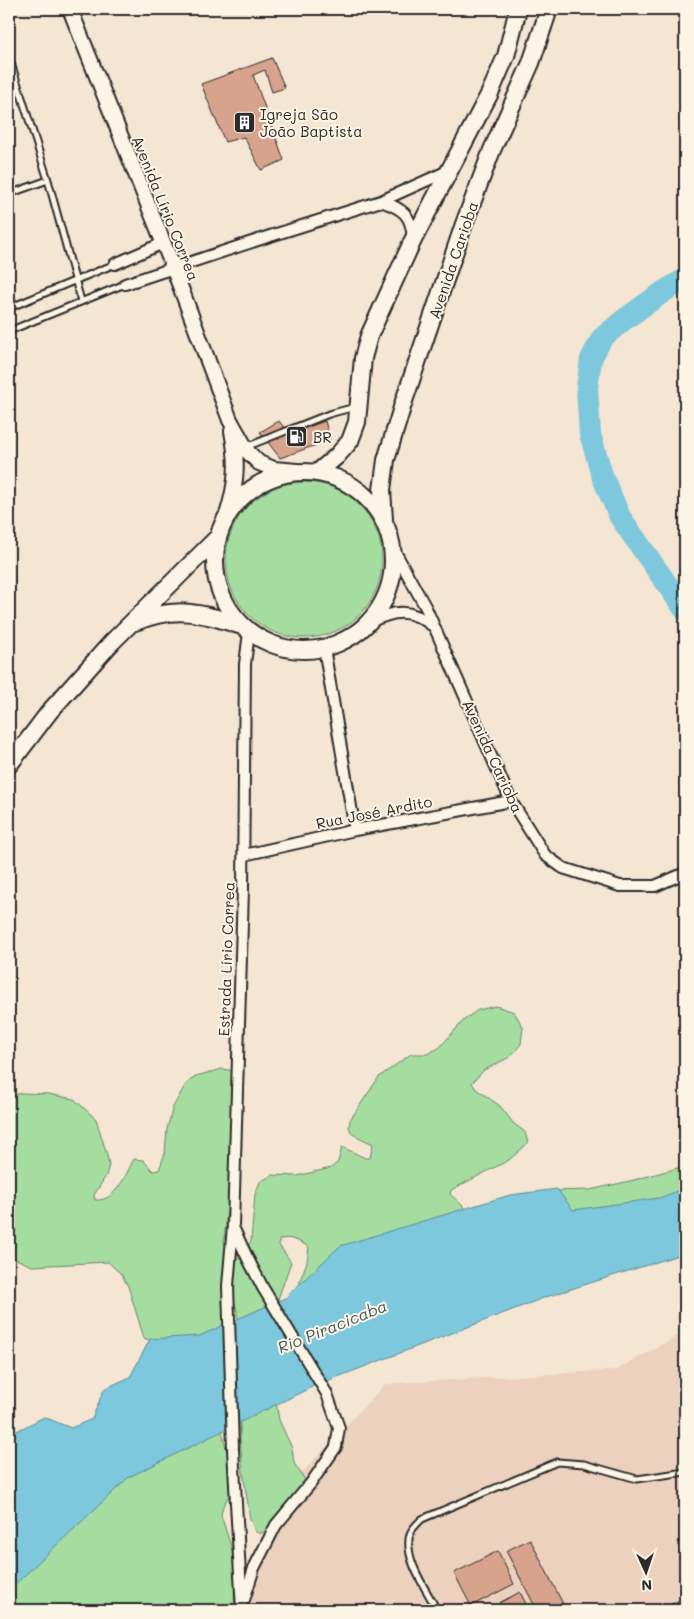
<svg xmlns="http://www.w3.org/2000/svg" width="694" height="1619" font-family="Mali,sans-serif">
<rect width="100%" height="100%" fill="#f5e5d3"/>
<filter id="ink" filterUnits="userSpaceOnUse"><feTurbulence type="fractalNoise" baseFrequency=".02" numOctaves="2"/><feDisplacementMap in="SourceGraphic" scale="10" xChannelSelector="R" yChannelSelector="G"/><feConvolveMatrix kernelMatrix="1 2 1 2 8 2 1 2 1" color-interpolation-filters="sRGB"/></filter>
<g filter="url(#ink)">
<!-- built -->
<path fill="#ecd1be" d="M685,1332V1610H226L296,1479L385,1384L616,1370Z"/>
<!-- green -->
<path fill="#a5dda1" stroke="#688466" d="M226 560a78 78 0 1 1 156 0a78 78 0 1 1-156 0Z
M496,1006L514,1012L523,1027L521,1044L510,1057L484,1070L472,1083L476,1089L500,1106L514,1124L525,1132L528,1143L509,1160L451,1190L450,1194L463,1206L466,1215L300,1296V1280L307,1262L309,1247C300,1242 290,1235 279,1240V1245L291,1262L277,1302L276,1402L279,1420L292,1448L294,1463L307,1483L270,1528L260,1534L255,1531L250,1519L243,1472L240,1439V1331L236,1306L234,1303L231,1305L221,1426L233,1480L230,1494L223,1506L221,1515L235,1559L234,1610H9V1565L154,1342L144,1338L128,1286L121,1274L108,1262L32,1266L9,1256V1097L21,1093L48,1094L74,1099L96,1119L107,1155L109,1165L106,1176L94,1195L95,1200C116,1202 126,1174 134,1159L143,1160L153,1171L159,1170L165,1153L167,1129L173,1107L186,1084L196,1076L222,1069L235,1071L238,1096L243,1111L238,1169L226,1219L224,1241L227,1251L240,1259L251,1241L255,1194L260,1182L272,1175L297,1176L331,1168L338,1162L342,1147L365,1158H370L373,1144L352,1134L349,1127L350,1120L379,1077L411,1054H427L439,1048L465,1019L478,1010Z
M685,1166V1199L582,1217L494,1204L551,1191L590,1190L630,1181Z"/>
<!-- water -->
<path fill="#7dc8dd" stroke="#5c8996" d="M685,1188V1253L546,1297L314,1386L129,1477L9,1590V1435L44,1417L71,1428L92,1419L104,1389L130,1377L150,1339L199,1336L285,1298L340,1246L510,1195L557,1189L573,1210L659,1198Z"/>
<g fill="none" stroke-linecap="round" stroke-linejoin="round">
<!-- river -->
<path stroke="#7dc8dd" stroke-width="22" d="M685,279L663,292L625,319L602,338L591,359L587,388L590,434L603,478L620,517L685,610"/>
</g>
<!-- building -->
<path fill="#d8a38d" stroke="#2b2b2b" d="M272,58L285,88L272,92L265,70L253,75L284,160L261,170L244,137L225,142L201,84Z
M279,421L289,434L325,421L330,440L280,458L260,432Z
M530,1539L566,1610H537L506,1551Z
M498,1551L514,1584L471,1606L454,1573Z
M520,1592L529,1610H502L499,1603Z"/>
<g fill="none" stroke-linecap="round" stroke-linejoin="round">
<defs>
<path id="lane" d="M9,61L11,63L48,180L81,301
M9,194L48,180
M9,308L115,264
M9,331L125,284
M246,447L329,414L355,407
M437,1610C426,1589 403,1558 410,1534C412,1528 418,1523 422,1519L557,1462L584,1464L637,1479L685,1472
M668,1610L685,1602"/>
<path id="street" d="M381,201C403,209 411,214 413,238
M115,264L163,243
M125,284L267,237L381,201L448,171
M393,548L426,608L511,801L545,855L563,868L620,886H655L685,873
M370,622C395,610 410,608 433,626
M324,648L355,830
M244,855L355,830L511,801
M233,1227L247,1257L263,1288L327,1394L339,1428L336,1447L311,1483L276,1525L254,1568L244,1600
M242,1610L233,1449L228,1286L233,1226L243,889L245,664L249,632"/>
<path id="secondary" d="M70,9L173,267L230,420L248,452L259,463L274,469L297,471
M228,512C237,481 238,463 232,431"/>
<path id="primary" d="M215 561a89 89 0 1 1 178 0a89 89 0 1 1-178 0Z
M318,472L337,456L350,441L357,422L363,358L369,336L413,240L490,93L506,56L518,9
M384,519L382,490L386,460L404,401L464,224L492,150L531,63L549,9
M135,622C178,605 201,613 242,626
M9,765L50,711L112,642L217,538"/>
</defs>
<!-- lane casing -->
<use href="#lane" stroke="#2b2b2b" stroke-width="9"/>
<!-- street casing -->
<use href="#street" stroke="#2b2b2b" stroke-width="14"/>
<!-- secondary casing -->
<use href="#secondary" stroke="#2b2b2b" stroke-width="18"/>
<!-- primary casing -->
<use href="#primary" stroke="#2b2b2b" stroke-width="20"/>
<!-- lane -->
<use href="#lane" stroke="#fcf5e5" stroke-width="5"/>
<!-- street -->
<use href="#street" stroke="#fcf5e5" stroke-width="10"/>
<!-- secondary -->
<use href="#secondary" stroke="#fcf5e5" stroke-width="14"/>
<!-- primary -->
<use href="#primary" stroke="#fcf5e5" stroke-width="16"/>
</g>
</g>
<!-- icons -->
<defs>
<symbol id="building-square" viewBox="-11 -11 22 22"><rect x="-9" y="-9" width="18" height="18" rx="4" fill="#2b2b2b" stroke="#fcf5e5"/><path d="M-4-6H4V6H1V3H-1V6H-4ZM-2.5-4.3h1.7v1.8h-1.7ZM.8-4.3h1.7v1.8H.8ZM-2.5-1h1.7V.8h-1.7ZM.8-1h1.7V.8H.8Z" fill="#fff"/></symbol>
<symbol id="fuel-square" viewBox="-11 -11 22 22"><rect x="-9" y="-9" width="18" height="18" rx="4" fill="#2b2b2b" stroke="#fcf5e5"/><path d="M-5.5-6h7V0h2V4h1.3V-2.5L3-4.5l.8-.8L6-3V5H2.5V1h-1V6h-7ZM-4.2-4.7v3.2H.2V-4.7Z" fill="#fff"/></symbol>
</defs>
<g fill-rule="evenodd">
<use href="#building-square" x="232" y="110" width="25" height="25"/>
<use href="#fuel-square" x="284" y="424" width="25" height="25"/>
</g>
<g text-anchor="middle" dominant-baseline="central" stroke-width="4" stroke-linejoin="round" paint-order="stroke">
<!-- poi labels -->
<g font-size="15" fill="#2b2b2b" stroke="#fcf5e5" text-anchor="start">
<text x="260" y="114">Igreja São<tspan x="260" dy="17">João Baptista</tspan></text>
<text x="313" y="437">BR</text>
</g>
<!-- street labels -->
<g font-size="15" fill="#2b2b2b" stroke="#fcf5e5">
<text transform="translate(166 208) rotate(68)">Avenida Lírio Correa</text>
<text transform="translate(453 260) rotate(-71)">Avenida Carioba</text>
<text transform="translate(493 756) rotate(65)">Avenida Carioba</text>
<text transform="translate(374 812) rotate(-11)">Rua José Ardito</text>
<text transform="translate(226 959) rotate(-88)">Estrada Lírio Correa</text>
</g>
<!-- water labels -->
<g font-size="16" font-style="italic" fill="#445a60" stroke="#fcf5e5">
<text transform="translate(332 1326) rotate(-22)">Rio Piracicaba</text>
</g>
</g>
<!-- margin -->
<rect width="694" height="1619" fill="none" stroke="#fcf5e5" stroke-width="30"/>
<rect x="15" y="15" width="664" height="1589" fill="none" stroke="#2b2b2b" stroke-width="2" filter="url(#ink)"/>
<!-- north arrow -->
<g transform="translate(646 1572) rotate(177)" stroke="#fcf5e5" stroke-width="4" paint-order="stroke">
<path d="M0-4L9 19L0 12L-9 19Z" fill="#2b2b2b"/>
<text y="-8" font-size="14" font-weight="bold" text-anchor="middle" fill="#2b2b2b">N</text>
</g>
</svg>
